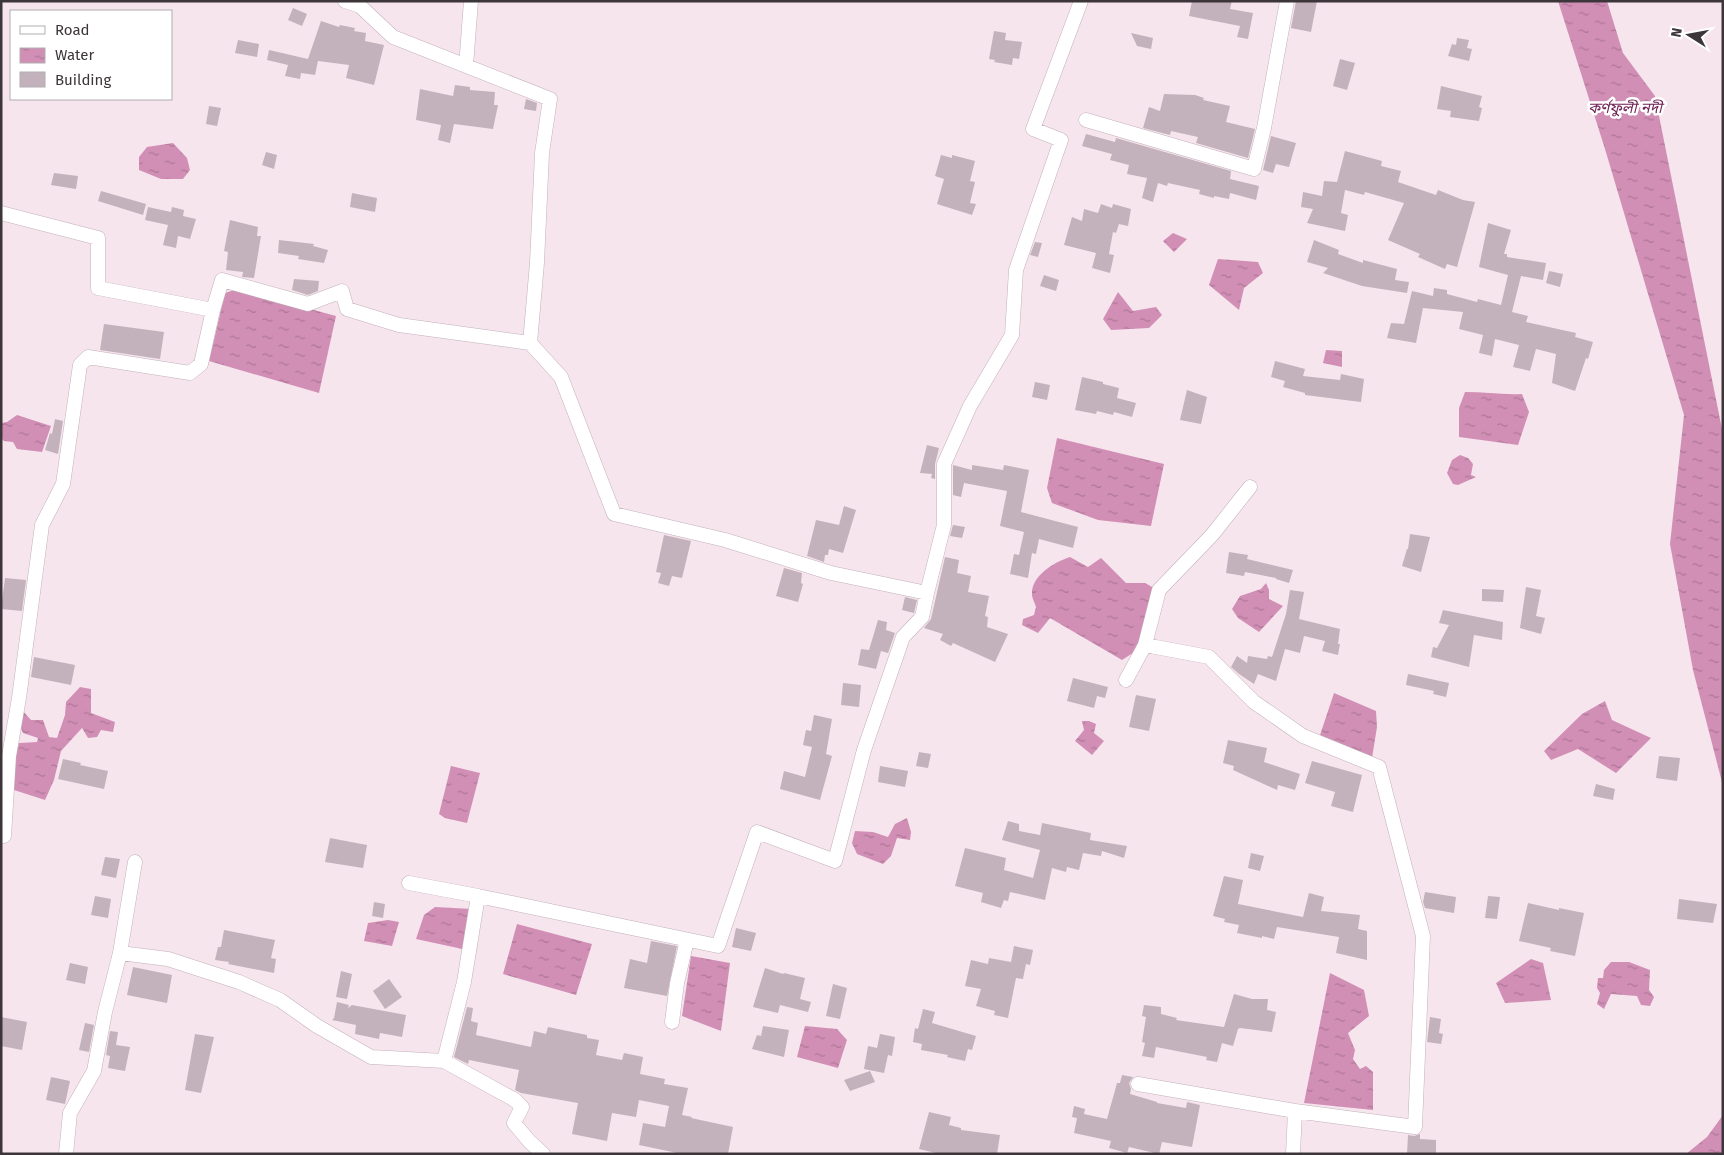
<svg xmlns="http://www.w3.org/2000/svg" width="1724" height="1155" font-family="'Fira Sans','Noto Sans Bengali',sans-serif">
<defs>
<pattern id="water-ripples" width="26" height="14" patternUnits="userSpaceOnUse" patternTransform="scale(1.25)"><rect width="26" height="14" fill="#d28fb6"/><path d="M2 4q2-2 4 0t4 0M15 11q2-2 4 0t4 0" fill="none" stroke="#ac7695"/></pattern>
</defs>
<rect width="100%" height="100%" fill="#f7e5ee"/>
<!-- water -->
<path fill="url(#water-ripples)" d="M1558,1H1607L1623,53L1655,96L1723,434V786L1693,670L1670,544L1684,415L1605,149Z
M173,143L187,158L190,170L183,179H161L139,170V157L147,147Z
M1173,233L1187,239L1174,252L1163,241Z
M1218,259L1258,262L1263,273L1244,288L1239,310L1209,285Z
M237,289L336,316L319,393L209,361L225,293Z
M1118,292L1133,311L1156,307L1162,315L1149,328L1111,330L1103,319Z
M1326,350L1342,351V367L1323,363Z
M1465,392C1485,392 1503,395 1522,394L1529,412L1518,445L1459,437V408Z
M17,415L51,426L42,452L17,449L13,442L4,441L1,438V423L7,422Z
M1057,438L1164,464L1151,526L1098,520L1052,503L1047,488Z
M1460,455L1468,458L1473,464L1471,475L1476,477L1458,485L1453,484L1447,473L1452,460Z
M1070,557L1088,567L1101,558L1126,583H1145L1154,588L1136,651L1122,660L1050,618L1038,633L1022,625L1023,619L1034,615L1036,607C1035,603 1032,598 1032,595C1031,575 1055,562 1070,557Z
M1266,583L1269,590V599L1283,606L1259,632L1238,618L1232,609L1240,596L1261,589Z
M80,687L91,689V713L115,722L113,732L101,730L97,737L88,738L82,728L61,751L54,780L45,800L14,790V762L19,743L37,742L38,738L23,733L18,722L22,710L31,720H43L49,737L57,738L65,715L66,702Z
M1334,693L1376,711L1377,727L1372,758L1339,746L1320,735Z
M1605,701L1612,720L1651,738L1616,773L1578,749L1551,760L1544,751L1582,714Z
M1082,721H1089L1096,724L1094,733L1104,741L1092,755L1075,741L1084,730Z
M451,766L480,773L467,823L445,818L439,814Z
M907,818L911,832L910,840L897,838L891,856L883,864L857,854L852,843L855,831L873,832L888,837L895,824Z
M435,907L472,909L467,950L416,939L424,915Z
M388,920L399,922L392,946L364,941L368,923Z
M517,924L592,944L576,995L503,974Z
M691,956L730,963L721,1031L682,1016Z
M1531,959L1543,963L1551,1000L1505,1003L1496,983Z
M1611,962H1629L1650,970L1649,990L1654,997L1650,1006L1641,1005L1637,996L1611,994L1604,1009L1597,1004L1600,993L1597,988L1598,978H1603L1604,970Z
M1330,973L1364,990L1369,1016L1348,1033L1355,1050L1353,1059L1360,1069L1366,1066L1373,1072V1110L1304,1103Z
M805,1026L837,1029L847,1040L838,1068L797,1057Z
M1723,1115V1154H1686L1707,1137Z"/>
<!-- building -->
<path fill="#c3b2bb" d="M1192,1H1232L1230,9L1253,13L1248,39L1237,37L1240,26L1189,16Z
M1296,1H1317L1311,32L1291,28Z
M293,8L307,14L302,26L288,20Z
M321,21L339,27L340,25L355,28L354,31L366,33L365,41L384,45L374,85L346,78L349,65L318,61L315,75L301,73L300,79L285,76L288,65L267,60L269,50L308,59Z
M994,31L1006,33L1005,40L1022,42L1019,59L1013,58L1012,65L994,62L995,60L989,59Z
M1131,33L1153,38L1151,49L1137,46Z
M1457,38L1469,40L1467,48L1472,49L1469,61L1448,56L1452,44L1456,45Z
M238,40L259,44L257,57L235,53Z
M1340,59L1355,63L1347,90L1333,86Z
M455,85L470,87V90L495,92L494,105H498L493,129L454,124L450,143L438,140L441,125L416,120L420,89L453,96Z
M1441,86L1482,96L1479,107L1482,108L1479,121L1450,117L1451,111L1437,109Z
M1164,94L1195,95L1204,98L1203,100L1230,106L1226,122L1255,129L1248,158L1196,143L1198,137L1171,131L1170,135L1143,128L1149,107L1160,111Z
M526,99L537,103L536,111L524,109Z
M209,106L221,108L217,126L206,124Z
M1086,134L1115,142L1116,138L1231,171L1230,179L1259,186L1256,200L1230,193L1229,199L1214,196V198L1199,194L1200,190L1168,183L1167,186L1158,183L1153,202L1142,198L1147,178L1127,174L1129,165L1110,160L1112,154L1082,146Z
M1271,136L1296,143L1289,167L1276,164L1273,173L1263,170Z
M1345,151L1382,161L1381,166L1401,171L1398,182L1436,195L1438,190L1463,200L1475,202L1457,267L1447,264L1445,269L1418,257L1420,254L1388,240L1404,203L1365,192L1364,195L1345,190L1341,213L1348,215L1345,231L1307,223L1313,209L1301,207L1303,192L1322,196L1324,181L1337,182Z
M266,152L277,155L274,169L262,165Z
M941,155L952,158V155L975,161L970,181L975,182L970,203L976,204L972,215L937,204L944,179L935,176Z
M54,173L78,176L76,189L51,185Z
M101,191L146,204L143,215L98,201Z
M352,193L377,198L375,212L350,207Z
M1101,204L1112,208L1113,204L1131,209L1128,226L1119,224L1116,233L1113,232L1109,254L1114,255L1110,273L1092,268L1096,253L1064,245L1072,217L1082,221L1084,209L1098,213Z
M148,207L171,212L172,207L184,210L183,216L196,219L190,239L178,236L176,248L163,245L168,225L145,220Z
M230,220L258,227L257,236H261L254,278L242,277L243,272L226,270L228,252L224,251Z
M1488,223L1511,230L1504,254H1507V257L1546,263L1543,280L1521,276L1512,312L1528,316L1526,322L1576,333L1575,337L1593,342L1588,359L1586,358L1575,391L1552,383L1556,354L1536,349L1530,371L1513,367L1519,345L1495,339L1492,356L1479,353L1483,335L1459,329L1463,312L1423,308L1416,343L1387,338L1391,323L1404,324L1412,291L1433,296L1434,288L1447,290V294L1477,302L1478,299L1501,305L1508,275L1479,267Z
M279,240L314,244L313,246L328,250L324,263L298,259L299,256L278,253Z
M1314,240L1339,250L1338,254L1363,263V260L1397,269L1395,280L1409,282L1407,293L1362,286L1323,273L1328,268L1307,262Z
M1035,242L1042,243L1038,257L1030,255Z
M1549,271L1563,274L1560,287L1546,283Z
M1044,275L1059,280L1056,291L1040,286Z
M294,279L319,281L318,291L308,295L292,290Z
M104,324L164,332L160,359L100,350Z
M1275,361L1305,369L1303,376L1340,380L1341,374L1364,379L1361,402L1305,395V393L1283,387L1285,381L1271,377Z
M1082,377L1103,382V384L1119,388L1117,398L1136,403L1132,417L1114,412L1113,415L1097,411L1096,414L1075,410Z
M1035,382L1050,385L1047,400L1032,397Z
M1187,390L1207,397L1201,424L1180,420Z
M55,419L63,421L58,454L45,450L50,433L52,434Z
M927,445L939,448L935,464V479L931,478L932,474L920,473Z
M953,465L972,470V465L1003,470L1004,465L1029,470L1021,512L1078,527L1073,548L1039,539L1036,554L1032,553L1028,578L1010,574L1014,554L1019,555L1024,532L1000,526L1007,491L964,483L961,497L953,495Z
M844,506L856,510L843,553L829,549L828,555H825L824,562L807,556L816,520L839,525Z
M953,525L965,527L962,538L950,536Z
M1410,534L1430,537L1421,572L1402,566L1407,549H1408Z
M664,535L691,541L682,578L672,576L669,586L658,583L661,573L656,572Z
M1229,552L1248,555L1247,559L1293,570L1289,583L1276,579V578L1245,572L1244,576L1226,573Z
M945,557L959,560L957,573L971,576L968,592L989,596L985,616L988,617L987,627L1008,634L995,662L953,643L951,646L940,640L943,634L924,628L931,619Z
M784,568L802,573L801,583L803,584L798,602L776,596Z
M5,578L26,580L22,611L1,609Z
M1526,587L1541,590L1536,616L1545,618L1541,634L1520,628Z
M1482,589L1504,590L1503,602L1482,601Z
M1290,590L1304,592L1299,619L1340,629L1338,644H1340L1338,655L1322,651L1325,641L1304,636L1300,653L1285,649L1276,681L1258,674L1254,684L1239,674L1231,667L1237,656L1247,663L1248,656L1267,659L1268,656L1272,657L1286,614Z
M905,597L917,600L914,613L902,610Z
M1443,610L1503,622L1502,640L1474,635L1469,667L1431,657L1433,647L1437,648L1449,625L1439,623Z
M878,620L887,622L886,630L895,633L888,653L881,651L876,669L858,665L861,649L869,650Z
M34,657L75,665L71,685L31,677Z
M1408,674L1449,683L1446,697L1433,694L1434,691L1406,685Z
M1073,678L1108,687L1105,698L1097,696L1094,708L1067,701Z
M843,683L861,685L859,707L841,705Z
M1136,695L1156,699L1149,731L1129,727Z
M814,715L832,719L826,754L832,756L820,800L780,789L784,771L805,777L812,747L803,745L806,730L811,731Z
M1228,740L1267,748L1264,762L1300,774L1295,790L1278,785L1277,790L1233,770L1234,766L1223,763Z
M919,752L931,754L928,768L916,766Z
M1659,756L1680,758L1677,781L1656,778Z
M63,759L81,763L80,765L108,771L104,789L58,779Z
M1312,761L1362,775L1353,812L1331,806L1335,792L1305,783Z
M880,766L908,771L905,787L878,782Z
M1596,784L1615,789L1613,800L1593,796Z
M1008,821L1019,824V831L1040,835L1042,823L1091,833L1090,840L1127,846L1124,858L1102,851L1101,856L1083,853L1079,870L1067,867L1066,872L1052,868L1045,900L1010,892L1008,901L1004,900L1001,908L981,902L983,893L955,886L965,848L1006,858L1004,870L1033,878L1040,850L1002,840Z
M330,838L367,845L363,868L325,862Z
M1251,853L1264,856L1260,871L1248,868Z
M105,857L120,859L116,878L101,875Z
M1224,876L1243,880L1238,904L1303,917L1309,893L1324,897L1321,911L1360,915L1358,929L1367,931V960L1336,953L1339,937L1277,927L1274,939L1262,936V938L1237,933L1239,925L1224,922L1225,919L1213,916Z
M1425,892L1456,897L1454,913L1425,908L1423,902Z
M95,896L111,899L108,918L91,915Z
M1488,896L1500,897L1497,919L1485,918Z
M1679,899L1717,904L1713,923L1677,919Z
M374,902L385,904L383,918L372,916Z
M1528,903L1559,910V908L1584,913L1575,956L1550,951L1551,948L1519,941Z
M736,928L756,933L751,951L732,947Z
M224,930L275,940L271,958L276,959L274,973L228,964L229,962L215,960L218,947H221Z
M651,941L677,946L667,996L624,988L630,959L647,963Z
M1014,946L1033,950L1030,965L1026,964L1023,979L1016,978L1008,1018L994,1015L995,1011L976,1006L981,989L965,986L971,960L988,964L989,958L1011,962Z
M70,963L88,967L85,984L66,980Z
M133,967L172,975L167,1003L127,995Z
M765,968L783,974L784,973L805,978L800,999L811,1002L808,1012L780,1005L778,1013L753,1007Z
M341,971L352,974L347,999L336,997Z
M389,979L402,997L385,1009L373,991Z
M833,984L847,988L840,1019L826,1016Z
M1234,994L1252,999H1268L1267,1010L1276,1012L1272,1032L1240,1028L1238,1029L1233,1046L1222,1043L1217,1062L1206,1060L1207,1057L1156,1047L1154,1058L1142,1056L1145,1043L1142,1042L1146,1017L1142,1016L1144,1005L1161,1007V1014L1177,1018L1176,1020L1224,1027Z
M337,1002L349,1005L348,1008L352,1005L406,1015L402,1037L380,1033L379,1039L355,1034L356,1025L332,1020L334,1018Z
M467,1007L473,1008L471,1021L478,1023L476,1035L531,1047L534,1031L546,1034L548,1027L587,1035V1038L599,1040L596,1055L622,1060L624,1053L643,1057L640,1074L665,1079L664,1084L688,1088L682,1115L692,1117L691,1118L733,1127L728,1154H682L639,1145L643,1123L665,1127L669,1106L639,1100L636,1117L612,1113L607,1141L572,1134L578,1103L521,1093L515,1090L519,1070L469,1060L468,1064L454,1057Z
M923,1009L935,1012L932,1023L976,1036L972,1050L968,1049L965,1061L947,1057L948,1055L921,1050L922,1044L913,1042L915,1028L918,1029Z
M1,1017L27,1022L22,1050L1,1046Z
M1430,1017L1441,1019L1439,1033L1443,1034L1441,1044L1427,1042Z
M85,1023L94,1025L89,1052L79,1050Z
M763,1026L789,1030L784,1057L752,1049L757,1035L761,1036Z
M110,1031L118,1032L116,1045L130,1047L125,1071L108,1068L110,1056L106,1055Z
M195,1034L214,1037L201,1093L185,1090Z
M880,1034L895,1037L892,1056L888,1055L884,1073L864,1069L868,1046L877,1048Z
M870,1071L875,1082L850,1091L844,1080Z
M1122,1075L1133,1077L1129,1083L1131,1089L1130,1094L1157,1102V1103L1186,1108L1187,1102L1200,1105L1192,1147L1162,1142L1159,1154L1129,1147L1127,1153L1109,1148L1111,1141L1074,1133L1077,1118L1072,1117L1074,1106L1085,1109L1084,1114L1107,1119L1117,1083H1120Z
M51,1077L70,1081L65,1104L46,1100Z
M929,1112L951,1117L949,1125L961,1128V1130L1000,1135L997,1154H940L919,1149Z
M1420,1134V1139L1436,1140V1154H1407L1408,1135L1414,1136Z"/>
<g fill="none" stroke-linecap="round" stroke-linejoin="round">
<defs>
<path id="street" d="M466,66L471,1
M1086,120L1254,169L1264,128L1287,1
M1,213L98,238V288L213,310L222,280L308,304L342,291L347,309L399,325L530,343L537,263L542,153L550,99L393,37L360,6L345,1
M530,343L561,377L614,514L725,540L831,573L927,593L922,617L903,637L864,750L835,861L757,832L718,946L478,896L464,982L444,1061L515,1100L522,1107L514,1123L529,1141L543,1154
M927,593L944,525V464L970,406L1012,335L1016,270L1061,140L1033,129L1081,1
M1145,645L1159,590L1212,535L1250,487
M1126,680L1145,645L1209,657L1254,702L1303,736L1379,767L1423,936L1415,1127L1295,1111L1138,1084L1295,1111L1293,1154
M4,836L9,756L19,698L42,525L63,484L80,365L88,357L190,373L201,364L213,310
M135,862L120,953L168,959L239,982L280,1000L317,1026L371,1057L444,1061
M409,883L478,896
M672,1022L677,983L687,940
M66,1154L70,1113L94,1071L105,1012L120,953"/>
</defs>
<!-- street casing -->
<use href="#street" stroke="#c2b1ba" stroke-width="15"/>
<!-- street -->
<use href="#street" stroke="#fff" stroke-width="14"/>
</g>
<g text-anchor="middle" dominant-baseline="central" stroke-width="5" stroke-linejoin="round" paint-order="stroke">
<!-- water labels -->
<g font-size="15" font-style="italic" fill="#702255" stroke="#fff">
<text x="1625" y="108">কর্ণফুলী নদী</text>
</g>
</g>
<!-- border -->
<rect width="1724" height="1155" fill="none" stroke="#3c3539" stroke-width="5"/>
<!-- legend -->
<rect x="10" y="10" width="162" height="90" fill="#ffffff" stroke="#b1aeb0"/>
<rect x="20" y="26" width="25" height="8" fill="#ffffff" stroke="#b1aeb0"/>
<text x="55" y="35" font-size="15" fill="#3c3539">Road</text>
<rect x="20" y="48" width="25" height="15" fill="url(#water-ripples)" stroke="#b1aeb0"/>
<text x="55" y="60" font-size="15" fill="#3c3539">Water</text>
<rect x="20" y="72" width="25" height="15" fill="#c3b2bb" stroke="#b1aeb0"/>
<text x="55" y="85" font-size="15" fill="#3c3539">Building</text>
<!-- north arrow -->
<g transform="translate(1689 35) rotate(281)" stroke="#ffffff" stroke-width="4" paint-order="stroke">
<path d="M0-4L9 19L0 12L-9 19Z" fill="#3c3539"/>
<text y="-8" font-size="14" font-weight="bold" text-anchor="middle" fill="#3c3539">N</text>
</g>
</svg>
